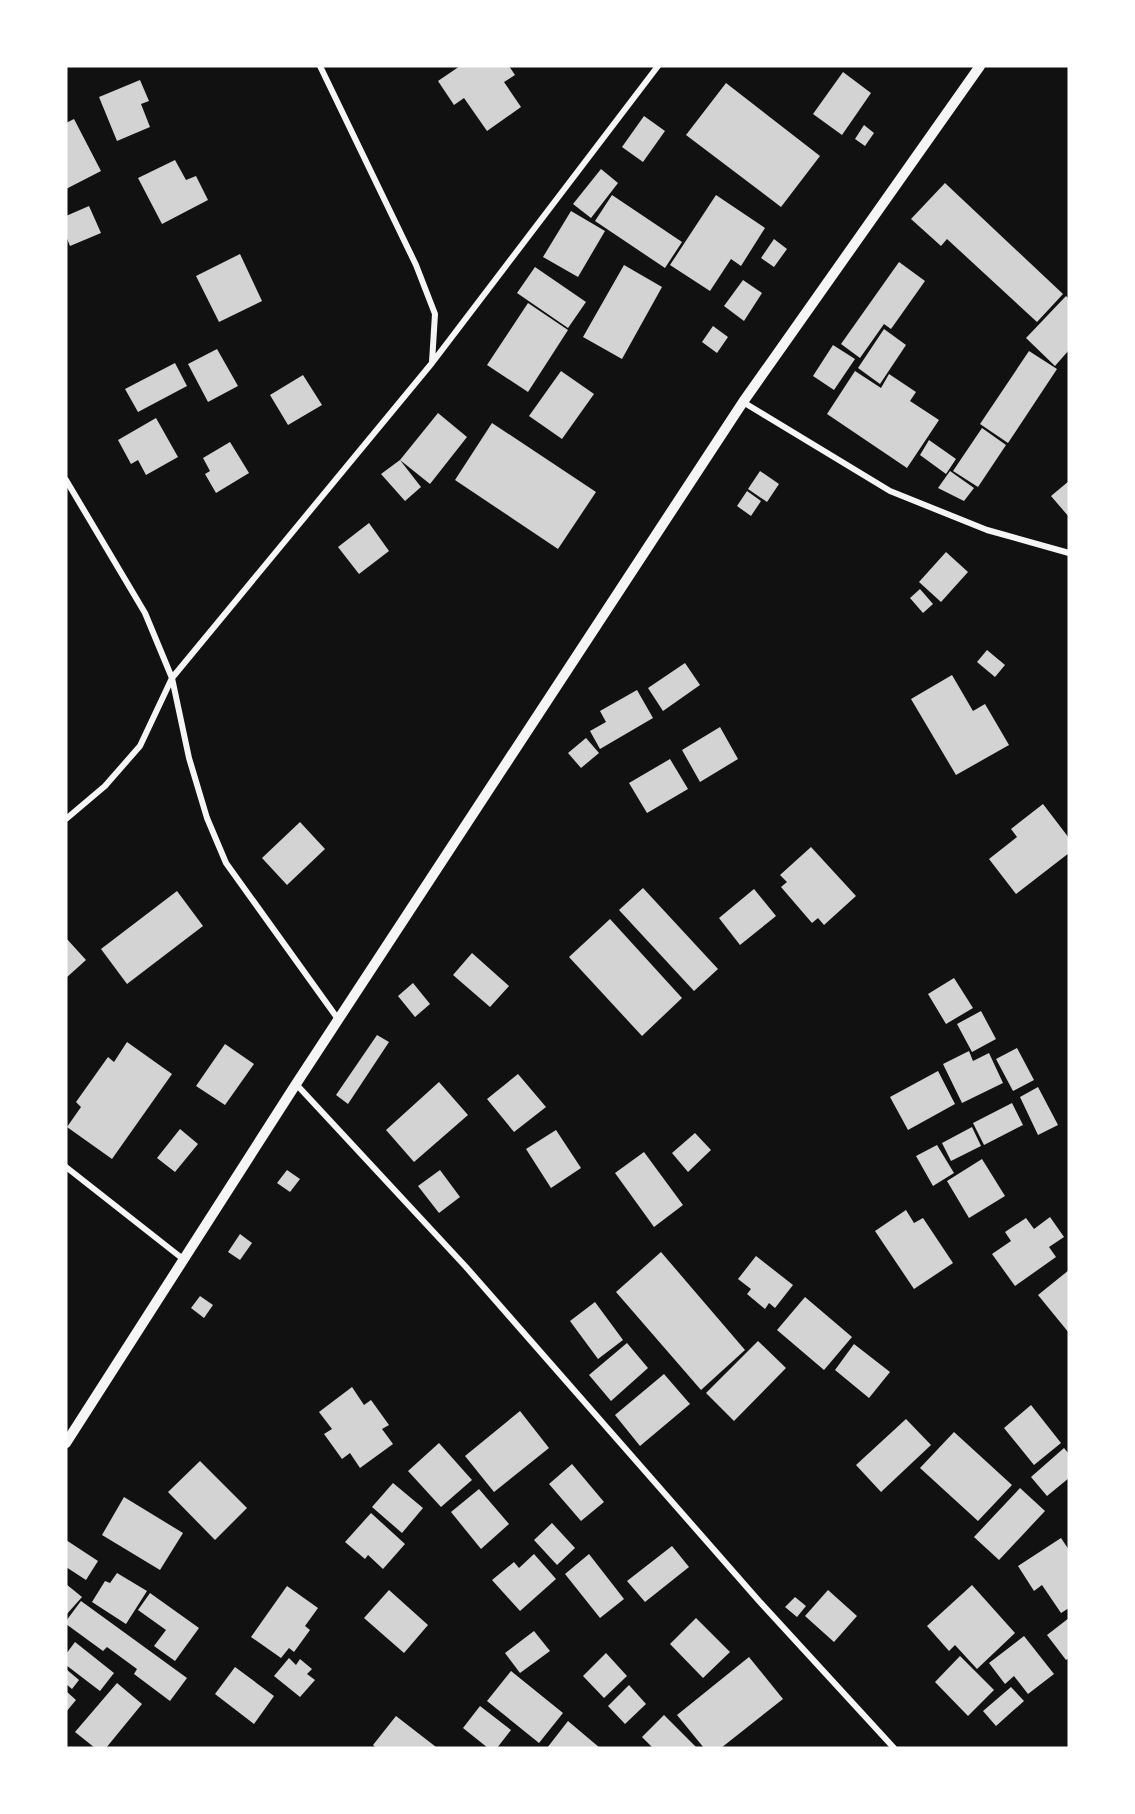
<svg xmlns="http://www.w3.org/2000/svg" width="1135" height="1814" font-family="'Golos Text',sans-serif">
<rect width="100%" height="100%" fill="#111"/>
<!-- building -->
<path fill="#d3d3d3" d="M460,66H509L515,75L504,82L521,107L487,131L464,98L454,105L438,81Z
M843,72L871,93L842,135L813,114Z
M140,80L149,101L141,104L150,127L117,141L99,97Z
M726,83L820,156L781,207L686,135Z
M644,116L665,131L643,162L622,147Z
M74,119L101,171L66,189V123Z
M864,125L874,133L865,146L855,139Z
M175,160L186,180L196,176L208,200L162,224L138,178Z
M601,169L618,183L591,218L573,204Z
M945,183L1063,294L1037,322L947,239L941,246L911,219Z
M612,195L682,242L665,268L595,221Z
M716,195L765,228L741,266L731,259L710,291L670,265Z
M89,206L101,233L70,246L66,236V216Z
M571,211L605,231L578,277L543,257Z
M774,239L787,249L774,267L761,258Z
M240,254L262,301L219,322L196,276Z
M899,262L925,281L891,329L884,324L860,358L841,344Z
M624,265L662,287L622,359L583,337Z
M535,267L586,302L568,328L517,293Z
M743,280L762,293L744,321L724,306Z
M1066,296L1069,299V350L1055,366L1026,338Z
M528,303L568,330L528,392L487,365Z
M713,326L728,337L717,353L702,342Z
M884,329L906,345L880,384L858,368Z
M833,345L855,359L834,390L813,376Z
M217,349L238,386L208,402L188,364Z
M1029,351L1057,369L1008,443L980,424Z
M175,363L187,386L138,412L125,389Z
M561,371L594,394L562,439L529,416Z
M855,371L881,388L889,374L916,392L910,401L939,420L907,468L827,414Z
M303,375L322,405L288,425L270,395Z
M438,413L467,437L430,484L400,460Z
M156,418L178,457L146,475L138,460L131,464L118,440Z
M492,423L596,492L558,549L455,480Z
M982,428L1006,445L978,487L953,471Z
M929,440L956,459L946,474L920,455Z
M230,442L249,473L216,493L205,474L210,471L203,458Z
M400,460L421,487L405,501L381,474Z
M760,471L779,484L767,502L748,489Z
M950,471L974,488L964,501L938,488Z
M1069,481V517L1051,496Z
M747,491L761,501L751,516L737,506Z
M369,523L389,551L359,574L338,547Z
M946,552L968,572L941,602L919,582Z
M920,589L933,604L923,613L910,598Z
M987,650L1005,665L995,677L977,662Z
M685,663L700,685L663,711L648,688Z
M952,675L973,711L985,704L1009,745L956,775L911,699Z
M637,690L653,718L600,749L590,731L606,722L600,711Z
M720,727L738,759L700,782L682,750Z
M586,738L599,753L581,768L568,753Z
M670,759L688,789L647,813L629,783Z
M1043,804L1069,838V853L1016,894L989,859L1017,837L1011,829Z
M300,822L325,849L287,885L262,858Z
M811,847L856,896L824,925L818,918L812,923L781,887L787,882L780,875Z
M643,888L718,969L694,991L619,910Z
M754,889L776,916L740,945L719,918Z
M177,891L203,926L127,984L101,949Z
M610,919L682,998L642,1036L569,957Z
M66,938L86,960L66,978Z
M472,953L509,986L490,1007L453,975Z
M954,978L973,1008L946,1024L928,994Z
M413,983L430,1004L415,1017L398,996Z
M981,1011L996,1039L972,1052L957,1024Z
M377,1035L389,1042L348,1104L336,1095Z
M127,1042L172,1074L112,1159L67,1127L81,1107L76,1102L108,1057L114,1062Z
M225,1044L254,1064L225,1105L196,1086Z
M1017,1048L1034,1080L1013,1091L996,1059Z
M969,1051L973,1061L989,1053L1003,1083L962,1103L943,1064Z
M938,1071L955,1104L908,1130L890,1097Z
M518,1074L546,1107L514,1132L487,1099Z
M439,1082L468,1115L414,1162L386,1130Z
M1038,1087L1058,1125L1038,1135L1020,1097Z
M1012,1103L1023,1125L984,1145L973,1123Z
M972,1127L981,1146L951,1161L942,1143Z
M180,1129L198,1144L175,1172L157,1158Z
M556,1130L581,1168L551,1188L526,1149Z
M695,1133L711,1150L688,1172L672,1153Z
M937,1145L954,1173L933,1186L916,1156Z
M644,1152L683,1205L654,1227L615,1173Z
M982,1159L1005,1196L969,1218L947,1181Z
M287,1170L300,1179L290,1192L277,1183Z
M440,1170L460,1197L439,1213L418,1186Z
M906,1210L914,1223L923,1218L953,1263L914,1289L875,1231Z
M1050,1217L1064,1237L1049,1247L1056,1257L1015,1286L992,1254L1011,1241L1005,1232L1026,1218L1034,1229Z
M240,1234L252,1243L240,1260L228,1252Z
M661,1252L745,1350L701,1390L616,1292Z
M756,1256L793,1285L775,1308L769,1303L765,1309L747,1294L751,1289L738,1279Z
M1069,1270V1333L1038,1295Z
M200,1296L213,1305L204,1318L191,1308Z
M805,1297L852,1337L824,1370L777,1330Z
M595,1302L623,1340L598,1359L570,1321Z
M758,1341L786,1368L734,1421L706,1393Z
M627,1343L648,1368L611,1401L589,1375Z
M854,1344L890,1372L869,1398L835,1370Z
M664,1374L690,1404L640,1446L615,1415Z
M352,1387L364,1405L371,1400L389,1425L382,1429L393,1444L360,1468L350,1453L342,1459L324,1434L332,1429L319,1412Z
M1031,1405L1061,1443L1034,1465L1004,1428Z
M520,1411L549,1448L494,1492L465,1456Z
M906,1419L931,1445L881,1492L856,1465Z
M954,1432L1012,1485L978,1521L920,1468Z
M439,1443L472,1480L441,1507L408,1471Z
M1064,1448L1069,1454V1478L1047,1496L1031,1477Z
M200,1461L247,1508L215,1540L168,1492Z
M572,1464L604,1502L581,1521L549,1484Z
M393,1483L423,1508L402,1533L372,1507Z
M1020,1488L1045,1511L999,1560L974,1537Z
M479,1489L509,1524L481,1549L451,1512Z
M124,1497L183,1533L160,1570L102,1535Z
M371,1513L405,1544L383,1569L368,1555L365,1559L345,1542Z
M552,1523L575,1548L557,1565L534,1540Z
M1061,1538L1069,1550V1608L1061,1613L1042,1585L1034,1591L1018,1566Z
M66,1540L98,1561L86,1580L66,1567Z
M672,1546L689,1567L645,1602L627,1581Z
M534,1554L556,1579L520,1611L492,1580L514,1562L519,1568Z
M589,1554L624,1599L600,1618L565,1574Z
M117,1573L147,1591L126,1624L92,1602L105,1581L110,1583Z
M66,1584L82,1597L66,1615Z
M972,1585L1015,1633L977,1669L955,1645L949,1651L927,1626Z
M287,1586L318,1608L305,1626L310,1630L294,1652L289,1648L281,1658L251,1637Z
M389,1590L428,1625L404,1653L364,1618Z
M828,1590L857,1616L834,1642L805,1616Z
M150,1593L199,1628L175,1661L154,1646L166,1630L138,1610Z
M795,1597L806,1606L797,1617L785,1607Z
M81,1601L187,1678L170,1701L134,1674L137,1669L107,1647L103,1651L66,1624V1621Z
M696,1618L730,1652L703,1678L670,1644Z
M1069,1618V1658L1066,1660L1047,1635Z
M534,1631L550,1651L520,1673L505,1653Z
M1024,1636L1054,1674L1028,1694L1014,1676L1005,1684L989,1663Z
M75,1642L114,1673L100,1691L66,1665V1654Z
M606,1653L627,1676L604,1698L583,1676Z
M960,1656L994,1690L968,1716L935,1682Z
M749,1657L783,1699L721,1748H704L677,1715Z
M289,1658L296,1665L300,1659L312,1669L307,1674L315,1680L300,1697L274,1676Z
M235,1667L274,1696L254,1724L215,1694Z
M66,1669L79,1680L72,1689L66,1684Z
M511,1671L563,1713L539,1743L487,1701Z
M117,1683L142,1704L106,1748H95L75,1732Z
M629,1685L646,1704L625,1724L608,1706Z
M1011,1687L1024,1701L996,1726L983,1711Z
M66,1691L76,1700L66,1712Z
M480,1706L511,1730L497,1748H488L463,1728Z
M664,1715L697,1748H653L642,1737Z
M396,1716L436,1747L435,1748H376L373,1745Z
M568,1721L600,1748H547Z"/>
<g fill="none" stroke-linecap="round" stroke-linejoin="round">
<!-- minor -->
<path stroke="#f5f5f5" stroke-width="6" d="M320,66L416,265L435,314L432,362
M743,402L890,491L987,530L1069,553
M66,480L145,613L172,678L189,758L207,818L226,863L338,1019
M66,819L105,786L140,746L172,678L432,363L658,66
M296,1084L466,1267L759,1601L894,1748
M66,1167L183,1259"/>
<!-- tertiary -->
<path stroke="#f5f5f5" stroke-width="10" d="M66,1443L296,1084L743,402L980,66"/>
</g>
<!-- border -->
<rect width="1135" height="1814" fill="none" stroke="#ffffff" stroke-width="135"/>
</svg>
